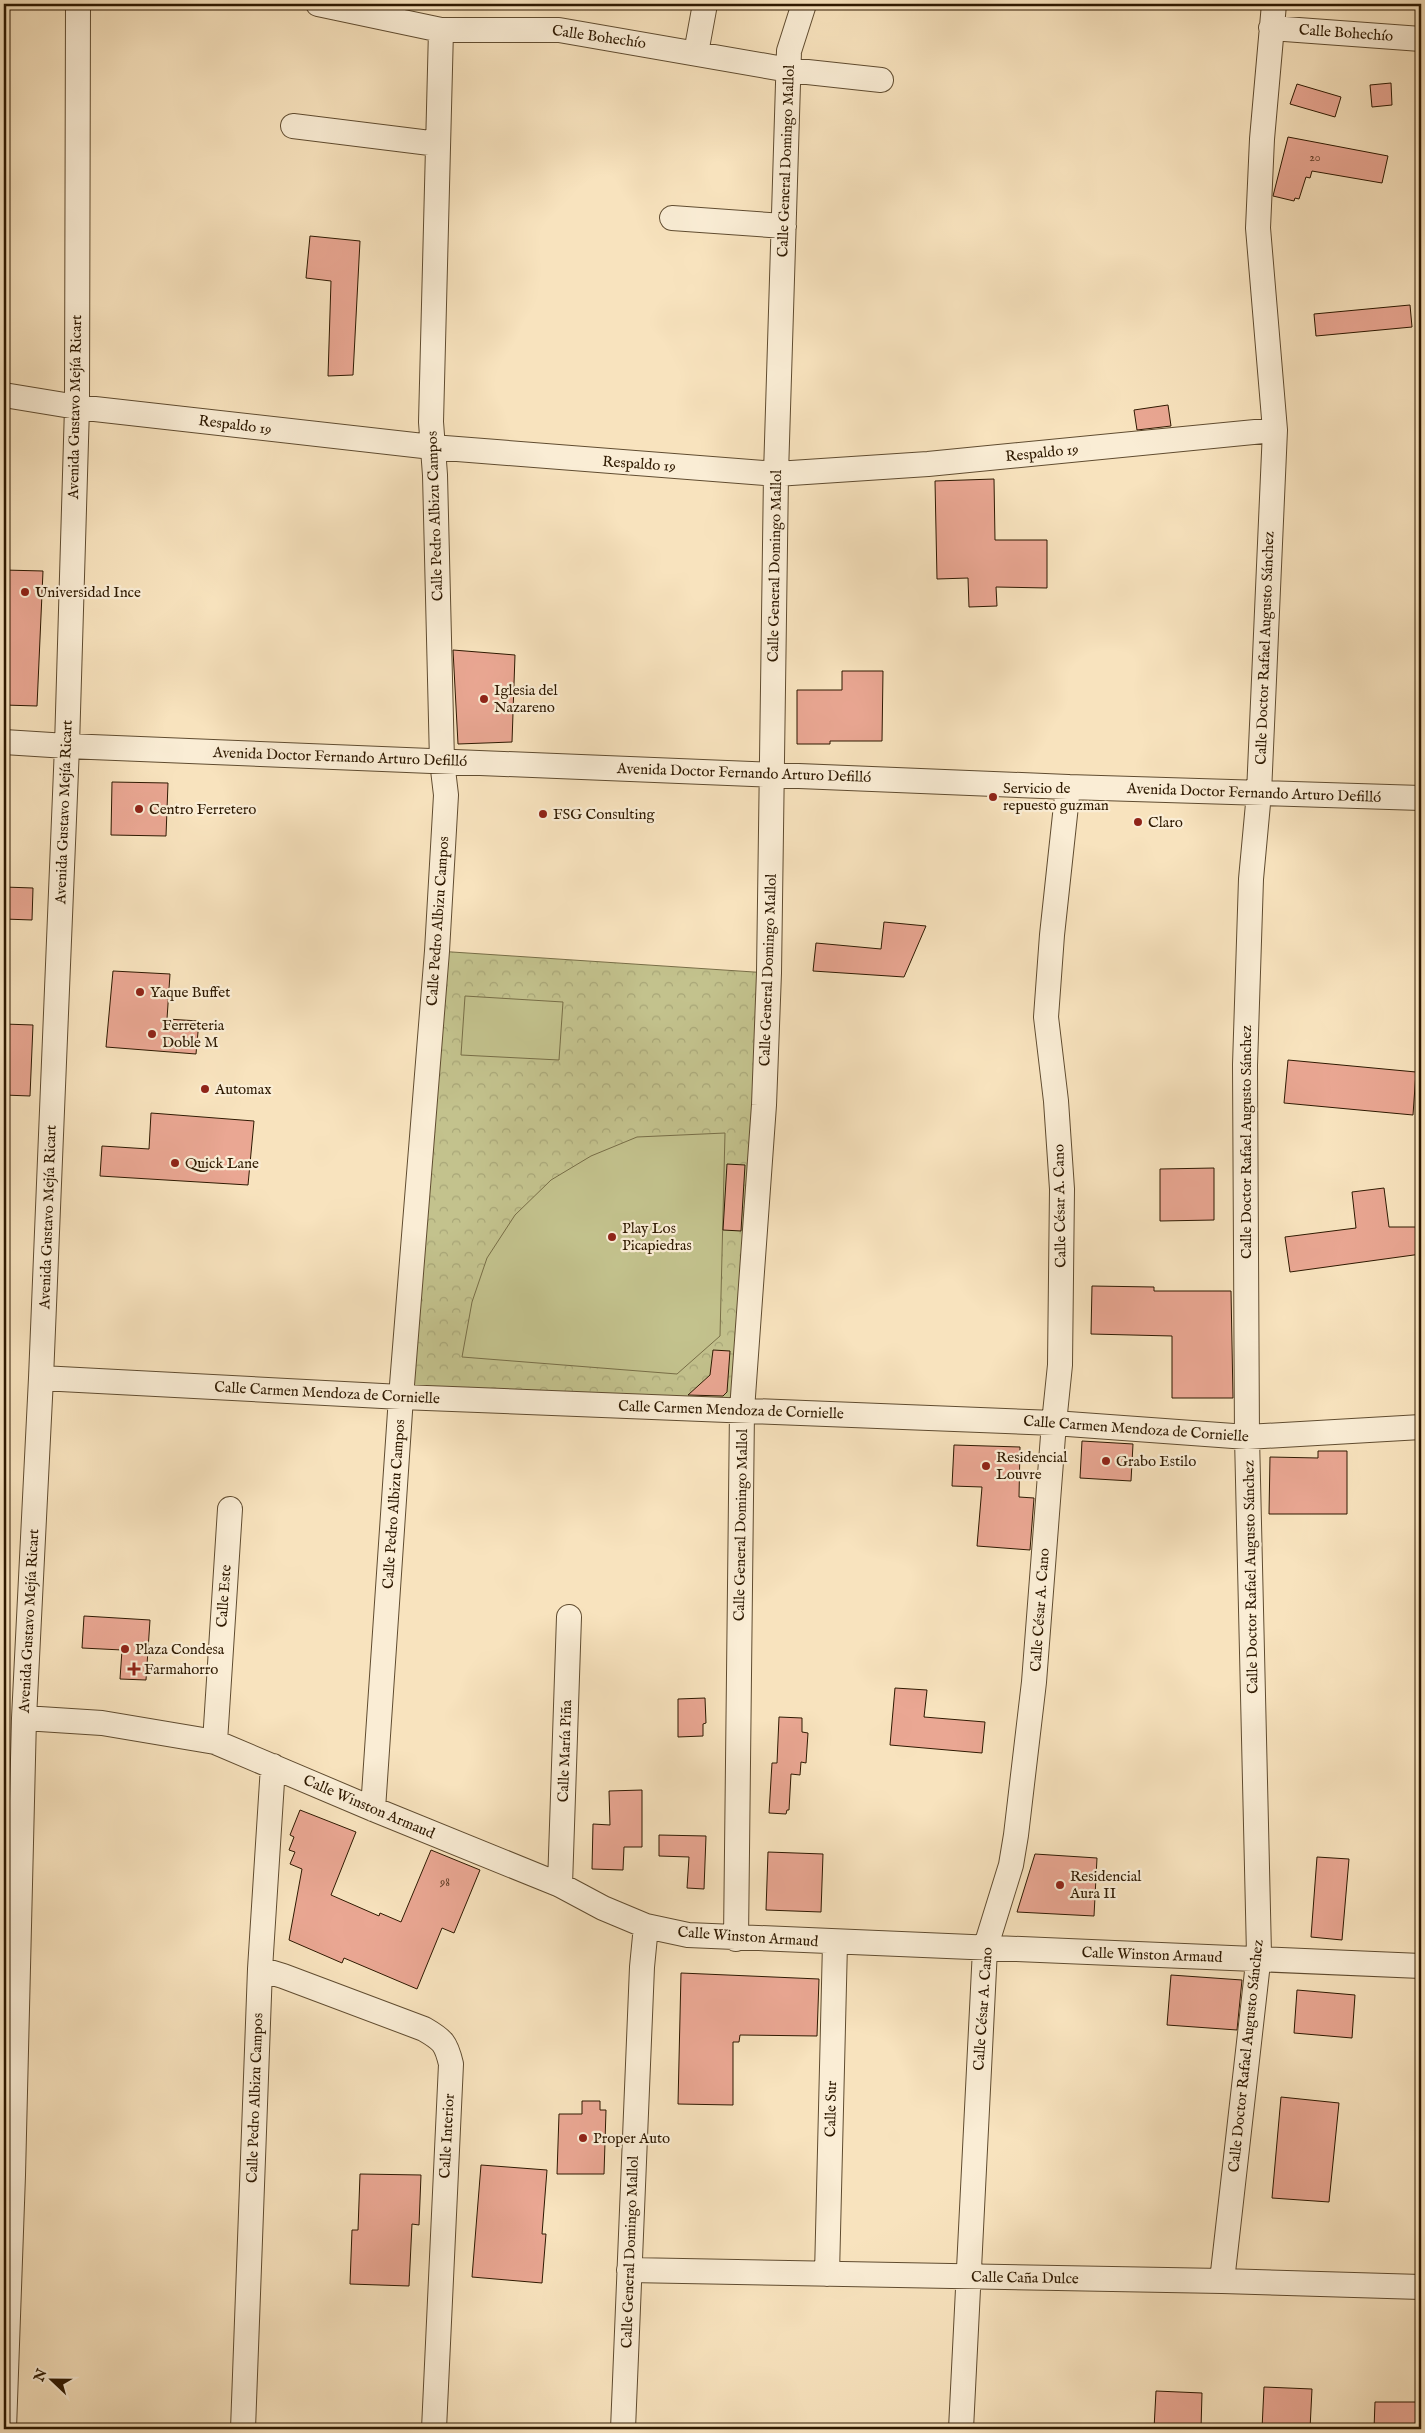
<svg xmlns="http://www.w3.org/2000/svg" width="1425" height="2433" font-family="'IM FELL English',serif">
<defs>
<pattern id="park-crowns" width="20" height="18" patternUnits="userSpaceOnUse" patternTransform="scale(1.25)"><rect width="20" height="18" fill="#c3c28d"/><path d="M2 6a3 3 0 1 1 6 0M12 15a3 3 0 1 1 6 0" fill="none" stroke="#a8a678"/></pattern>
</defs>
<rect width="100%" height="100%" fill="#f8e3be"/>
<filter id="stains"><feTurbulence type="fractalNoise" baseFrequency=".004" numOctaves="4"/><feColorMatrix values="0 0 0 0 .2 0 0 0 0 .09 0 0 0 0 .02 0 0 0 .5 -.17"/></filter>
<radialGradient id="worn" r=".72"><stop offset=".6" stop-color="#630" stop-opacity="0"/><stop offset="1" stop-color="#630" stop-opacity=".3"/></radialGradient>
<!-- park -->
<path fill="url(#park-crowns)" stroke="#786e47" d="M437,951L769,973L742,1410L401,1397Z"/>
<!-- pitch -->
<path fill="#c3c28d" stroke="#786e47" d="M465,996L563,1002L559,1060L461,1055Z
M725,1133L720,1336L677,1374L462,1357L472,1302L487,1258L515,1215L551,1180L591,1156L637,1137Z"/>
<!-- building -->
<path fill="#eaa793" stroke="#2e1901" d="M1391,83L1392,105L1372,107L1370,85Z
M1297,84L1341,97L1335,117L1290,104Z
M1288,137L1388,156L1382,183L1312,171L1310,178L1306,177L1299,199L1295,198L1294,201L1273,196Z
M310,236L360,241L353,375L328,376L331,281L306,278Z
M1410,305L1412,327L1316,336L1314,314Z
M1168,405L1171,426L1137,430L1134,410Z
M994,479L995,540H1047V588L996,587L997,606L969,607L968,578L937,579L935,481Z
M4,570L43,571L37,706L4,705Z
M453,650L515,655L512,742L458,744Z
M842,671H883L882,741H830V744H797V690H842Z
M112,782L168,783L166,836L111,835Z
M4,887L33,888L32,920L4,919Z
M884,922L926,926L904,977L813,971L816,943L881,949Z
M113,971L170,974L167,1019L199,1021L196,1054L106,1047Z
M4,1024L33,1025L30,1096L4,1095Z
M1288,1060L1416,1072L1413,1115L1284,1103Z
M151,1113L254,1121L248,1185L100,1176L102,1146L149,1149Z
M727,1164L745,1165L741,1231L723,1230Z
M1214,1168V1220L1160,1221V1169Z
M1384,1188L1389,1227H1421V1254L1290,1272L1285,1237L1356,1228L1352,1192Z
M1092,1286L1154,1287V1291H1231L1233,1398H1172V1336L1091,1334Z
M713,1350L730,1351L727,1392L723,1396L688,1395L710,1375Z
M1082,1441L1133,1444L1131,1481L1080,1478Z
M954,1445L1020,1447L1019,1497L1034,1498L1030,1550L977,1546L982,1487L952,1486Z
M1318,1451H1347V1514H1269L1270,1457L1318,1458Z
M84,1616L150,1620L146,1680L120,1679L122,1650L82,1648Z
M895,1688L927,1690L924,1717L985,1722L982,1753L890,1745Z
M705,1698L706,1723L703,1724V1736L678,1737V1699Z
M779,1717L802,1718V1732L808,1733L806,1763L801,1762L800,1775L791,1774L789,1810H787L786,1814L769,1813L772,1763H777Z
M642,1790V1847H624L623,1870L592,1869L593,1824L610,1825L609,1791Z
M300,1810L356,1832L331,1895L379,1916L380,1913L401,1922L431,1850L480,1870L454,1933L442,1928L417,1989L344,1958L342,1963L289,1940L302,1869L290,1864L295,1852L289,1850L294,1837L290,1835Z
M659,1835L706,1836L704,1889L687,1888L689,1857L659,1856Z
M768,1852L823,1854L821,1912L766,1910Z
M1035,1854L1097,1858L1094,1916L1017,1912Z
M1317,1857L1349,1859L1342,1940L1311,1937Z
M681,1973L819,1979L817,2036L740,2035L739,2042H733V2105L678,2104Z
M1171,1975L1242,1980L1237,2030L1167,2025Z
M1297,1990L1355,1995L1352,2038L1294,2033Z
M1281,2097L1339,2103L1329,2202L1272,2198Z
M582,2101H600V2110H606L604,2174H557L559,2114H582Z
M481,2165L547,2170L542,2234H546L542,2283L472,2277Z
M360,2174L421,2175L419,2225L412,2224L409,2286L350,2284L352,2230H358Z
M1264,2387L1312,2389L1310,2429H1262Z
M1156,2391L1202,2393L1201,2429H1154Z
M1375,2402H1421V2429H1374Z"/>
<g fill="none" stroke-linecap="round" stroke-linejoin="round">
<defs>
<path id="minor" d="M318,4L441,30H559L789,70L881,80
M1271,28L1421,39
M696,53L705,4
M293,126L438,144
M672,218L784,226
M4,395L77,407L432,447L776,474L928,464L1275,430
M4,742L67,746L1068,787L1421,798
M41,1378L401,1397L1054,1423L1247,1437L1421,1427
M24,1718L102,1723L215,1742L373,1809L560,1885L603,1908L646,1926L688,1935L1421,1966
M215,1742L230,1509
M373,1809L401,1397L437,951L446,795L442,761L435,475L431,422L441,30
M560,1885L569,1617
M736,1939L742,1410L764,1105L769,973L776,474L789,51L804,4
M260,1969L283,1976L424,2029C443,2040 446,2043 451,2064L434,2429
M629,2270L1222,2281L1421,2287
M827,2274L835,1943
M1222,2281L1259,1954L1247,1437L1245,1065L1251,879L1259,793L1275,430L1258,228L1262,139L1274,4
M4,2429L13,2175L24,1718L41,1378L67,746L77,407L78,4
M243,2429L260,1969L273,1766
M623,2429L642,1967L646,1926
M961,2429L985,1949L1011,1865L1016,1835L1034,1682L1054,1423L1060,1365L1062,1189L1056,1101L1046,1017L1052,935L1068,787"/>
</defs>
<!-- minor casing -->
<use href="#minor" stroke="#604c30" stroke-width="26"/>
<!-- minor -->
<use href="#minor" stroke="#faedd5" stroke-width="24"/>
</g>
<!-- markers -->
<g fill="#8f2418" stroke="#faedd5" stroke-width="2">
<circle cx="25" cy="592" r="5"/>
<circle cx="484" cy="699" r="5"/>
<circle cx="993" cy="797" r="5"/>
<circle cx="139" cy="809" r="5"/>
<circle cx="543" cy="814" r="5"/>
<circle cx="1138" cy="822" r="5"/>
<circle cx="140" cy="992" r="5"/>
<circle cx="152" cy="1034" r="5"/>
<circle cx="205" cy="1089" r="5"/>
<circle cx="175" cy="1163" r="5"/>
<circle cx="612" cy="1237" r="5"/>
<circle cx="1106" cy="1461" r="5"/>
<circle cx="986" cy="1466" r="5"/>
<circle cx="125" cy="1649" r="5"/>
<path d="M131.5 1661.5h5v5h5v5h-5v5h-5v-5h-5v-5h5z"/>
<circle cx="1060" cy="1885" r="5"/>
<circle cx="583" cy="2138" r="5"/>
</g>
<g text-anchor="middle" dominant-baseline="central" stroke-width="4.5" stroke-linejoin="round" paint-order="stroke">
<!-- number labels -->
<g font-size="12" fill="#5d3c26">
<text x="1315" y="157">20</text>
<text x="445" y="1882">98</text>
</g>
<!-- street labels -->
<g font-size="15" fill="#2e1901" stroke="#faedd5">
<text transform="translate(1346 33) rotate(4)">Calle Bohechío</text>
<text transform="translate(599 37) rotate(8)">Calle Bohechío</text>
<text transform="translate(786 161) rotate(-88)">Calle General Domingo Mallol</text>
<text transform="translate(75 407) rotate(-89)">Avenida Gustavo Mejía Ricart</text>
<text transform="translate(235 425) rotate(7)">Respaldo 19</text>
<text transform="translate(1042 453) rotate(-6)">Respaldo 19</text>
<text transform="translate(639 464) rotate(4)">Respaldo 19</text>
<text transform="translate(435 516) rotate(-92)">Calle Pedro Albizu Campos</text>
<text transform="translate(775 566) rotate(-89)">Calle General Domingo Mallol</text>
<text transform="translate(1265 648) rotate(-88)">Calle Doctor Rafael Augusto Sánchez</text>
<text transform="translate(340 757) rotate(2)">Avenida Doctor Fernando Arturo Defilló</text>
<text transform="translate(744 773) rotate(2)">Avenida Doctor Fernando Arturo Defilló</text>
<text transform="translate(1254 793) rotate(2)">Avenida Doctor Fernando Arturo Defilló</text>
<text transform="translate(64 812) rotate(-88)">Avenida Gustavo Mejía Ricart</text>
<text transform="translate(438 921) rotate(-86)">Calle Pedro Albizu Campos</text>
<text transform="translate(768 970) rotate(-88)">Calle General Domingo Mallol</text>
<text transform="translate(1246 1142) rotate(-90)">Calle Doctor Rafael Augusto Sánchez</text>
<text transform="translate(1060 1206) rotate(-91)">Calle César A. Cano</text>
<text transform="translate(48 1217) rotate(-88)">Avenida Gustavo Mejía Ricart</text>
<text transform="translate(327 1393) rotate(3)">Calle Carmen Mendoza de Cornielle</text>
<text transform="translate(731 1410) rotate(2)">Calle Carmen Mendoza de Cornielle</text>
<text transform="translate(1136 1429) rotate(4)">Calle Carmen Mendoza de Cornielle</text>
<text transform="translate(394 1504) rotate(-86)">Calle Pedro Albizu Campos</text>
<text transform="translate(741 1525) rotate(-89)">Calle General Domingo Mallol</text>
<text transform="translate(1251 1577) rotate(-91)">Calle Doctor Rafael Augusto Sánchez</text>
<text transform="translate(224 1596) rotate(-86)">Calle Este</text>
<text transform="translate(1040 1610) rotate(-86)">Calle César A. Cano</text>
<text transform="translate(29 1621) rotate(-87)">Avenida Gustavo Mejía Ricart</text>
<text transform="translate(565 1751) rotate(-88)">Calle María Piña</text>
<text transform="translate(369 1807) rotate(23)">Calle Winston Armaud</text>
<text transform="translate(748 1937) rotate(4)">Calle Winston Armaud</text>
<text transform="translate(1152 1955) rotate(2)">Calle Winston Armaud</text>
<text transform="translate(983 2009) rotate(-86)">Calle César A. Cano</text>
<text transform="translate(1246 2056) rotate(-84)">Calle Doctor Rafael Augusto Sánchez</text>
<text transform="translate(255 2098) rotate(-88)">Calle Pedro Albizu Campos</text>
<text transform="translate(831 2109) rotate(-89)">Calle Sur</text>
<text transform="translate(447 2136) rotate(-87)">Calle Interior</text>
<text transform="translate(630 2252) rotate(-88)">Calle General Domingo Mallol</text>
<text transform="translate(1025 2278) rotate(1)">Calle Caña Dulce</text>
</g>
<!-- poi labels -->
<g font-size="15" fill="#2e1901" stroke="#faedd5" text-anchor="start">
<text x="35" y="592">Universidad Ince</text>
<text x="494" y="690">Iglesia del<tspan x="494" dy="17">Nazareno</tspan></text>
<text x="1003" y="788">Servicio de<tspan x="1003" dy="17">repuesto guzman</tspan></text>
<text x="149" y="809">Centro Ferretero</text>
<text x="553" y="814">FSG Consulting</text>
<text x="1148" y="822">Claro</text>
<text x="150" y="992">Yaque Buffet</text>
<text x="162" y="1025">Ferreteria<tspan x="162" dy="17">Doble M</tspan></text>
<text x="215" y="1089">Automax</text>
<text x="185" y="1163">Quick Lane</text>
<text x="622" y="1228">Play Los<tspan x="622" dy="17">Picapiedras</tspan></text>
<text x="996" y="1457">Residencial<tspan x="996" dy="17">Louvre</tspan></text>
<text x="1116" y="1461">Grabo Estilo</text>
<text x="135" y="1649">Plaza Condesa</text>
<text x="144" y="1669">Farmahorro</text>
<text x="1070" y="1876">Residencial<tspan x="1070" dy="17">Aura II</tspan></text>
<text x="593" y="2138">Proper Auto</text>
</g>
</g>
<!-- margin -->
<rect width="1425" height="2433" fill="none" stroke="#f8e3be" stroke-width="20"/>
<rect x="5" y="5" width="1415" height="2423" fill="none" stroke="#2e1901" stroke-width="2.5"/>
<rect x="10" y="10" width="1405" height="2413" fill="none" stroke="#2e1901"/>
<!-- north arrow -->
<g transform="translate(52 2380) rotate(292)" stroke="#faedd5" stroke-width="4" paint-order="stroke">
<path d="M0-4L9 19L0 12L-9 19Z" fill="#2e1901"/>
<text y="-8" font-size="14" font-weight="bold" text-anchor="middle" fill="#2e1901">N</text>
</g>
<rect width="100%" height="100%" filter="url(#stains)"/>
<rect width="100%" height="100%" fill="url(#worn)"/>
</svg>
